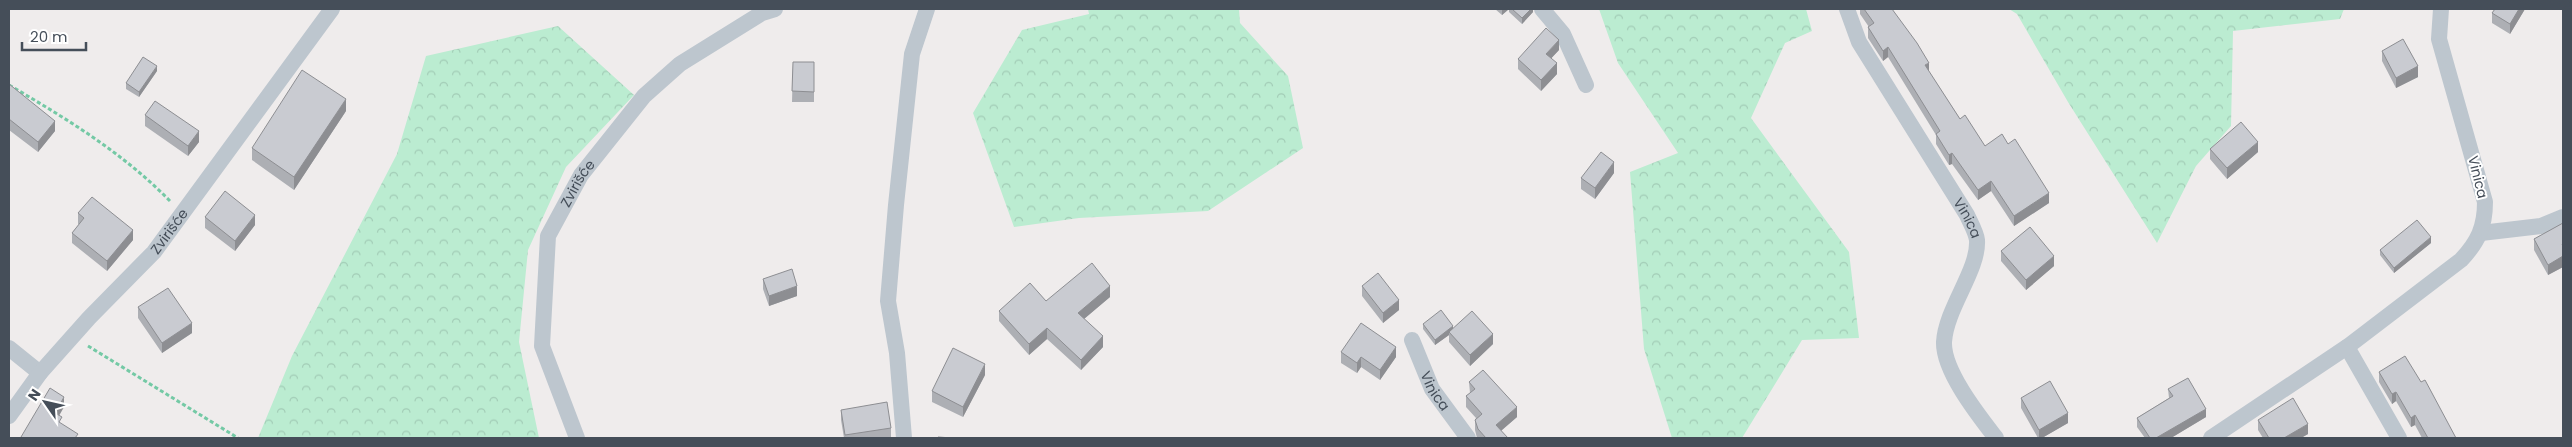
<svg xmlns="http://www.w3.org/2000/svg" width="2572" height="447" font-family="Poppins,sans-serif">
<defs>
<pattern id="forest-crowns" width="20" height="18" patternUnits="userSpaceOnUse" patternTransform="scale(1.25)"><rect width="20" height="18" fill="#bbecd1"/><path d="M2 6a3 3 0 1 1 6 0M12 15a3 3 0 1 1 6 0" fill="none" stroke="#a2ccb6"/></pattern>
</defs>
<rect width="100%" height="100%" fill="#efecec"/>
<!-- forest -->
<path fill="url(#forest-crowns)" d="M1088,9H1239L1240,23L1288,76L1303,148L1208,211L1079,218L1014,227L973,113L1022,30L1089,14Z
M1599,9H1806L1812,31L1785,43L1751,118L1849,252L1859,338L1802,340L1742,438H1672L1644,349L1630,172L1678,153L1618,63Z
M2009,9H2344L2340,19L2233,31L2231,126L2196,166L2157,243L2068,102L2017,14Z
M558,26L634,95L566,167L528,250L519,342L539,438H258L292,356L397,154L426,56Z"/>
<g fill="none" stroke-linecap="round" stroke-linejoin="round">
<!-- path -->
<path stroke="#74c9a5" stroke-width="3" stroke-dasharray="4 2.5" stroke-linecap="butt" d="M9,85C67,119 123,153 170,201
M88,346L238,438"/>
<!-- minor -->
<g stroke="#bdc6ce" stroke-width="16">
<path d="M1542,9L1563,34L1586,85"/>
<path id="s1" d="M1847,9L1859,42L1967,215C1970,222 1976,232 1977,240C1979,270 1946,308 1944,342C1943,371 1979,416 1996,438"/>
<path d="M2481,233L2541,226L2563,217"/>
<path id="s2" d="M1412,340L1432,389L1468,438"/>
<path d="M2347,347L2399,438"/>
<path d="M9,348L40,373"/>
<path id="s3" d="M9,416L40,373L89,318L154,252L332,9"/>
<path id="s4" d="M577,438L542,346L548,236L581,175L644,96L680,64L762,13L775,9"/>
<path d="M904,438L897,353L888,301L896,205L912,54L927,9"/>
<path d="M2211,438L2347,347L2461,260C2478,242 2485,227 2485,202L2439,39L2441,9"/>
</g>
</g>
<!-- wall -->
<path fill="#adafb4" d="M1495,9H1509L1502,15Z
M1509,9H1533V12L1522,24L1509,12Z
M1860,9H1892L1929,72L1960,119L1985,146L2049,203L2014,226L1991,191L1978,200L1952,164L1949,165L1936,144V135L1888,57L1883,61L1868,38V27H1869L1860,14Z
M2495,9H2525L2510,34L2492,23V13Z
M1559,50L1551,58L1557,74L1541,91L1518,69V59Z
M2382,51L2418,77L2396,88L2382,61Z
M793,62H814V102H792Z
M157,71L139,97L126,89V83Z
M9,84L55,131L38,152L9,130Z
M346,111L294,190L252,160V148Z
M145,115L199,142L188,156L145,126Z
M2210,149L2258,152L2227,179L2210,159Z
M1614,173L1595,199L1581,189V178Z
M78,213L133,240L107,271L72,243V233L79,224H78Z
M205,217L255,225L235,251L205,228Z
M2563,223V267L2548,275L2534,250V239Z
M2431,243L2394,273L2380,255V250Z
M2001,251L2054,266L2026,290L2001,261Z
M763,279L797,296L769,306L763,289Z
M1362,286L1399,310L1383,323L1362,296Z
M1110,297L1084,319L1103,347L1081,370L1047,339L1029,355L999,321V311L1046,301Z
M138,307L192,333L162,353L138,318Z
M1423,324L1453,328L1493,344L1470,366L1449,342V335L1435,345L1423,329Z
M1341,352L1396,357L1380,380L1361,367L1357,373L1341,363Z
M2379,372L2421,382L2456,438H2422L2415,425L2411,427L2396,401L2392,404L2379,382Z
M985,375L963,417L932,402V391Z
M1469,382L1517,417L1501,431L1508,438H1477L1475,430V420L1476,418L1466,407V396L1470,393Z
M2168,389L2206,417L2171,438H2145L2137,427V418L2169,398Z
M2021,398L2068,423L2042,438H2038L2021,408Z
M841,410L891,428V438H844L841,420Z
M2258,420L2308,434L2301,438H2263L2258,430Z"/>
<!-- shaded-wall -->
<path fill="#8d8e92" d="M1504,9H1509L1502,15V10Z
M1531,9H1533V12L1522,24V18Z
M2519,9H2525L2510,34V24Z
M1559,40V50L1546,64V54Z
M1888,47V57L1883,61V51Z
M1557,63V74L1541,91V80Z
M1929,63V73L1925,65Z
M157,66V71L139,97V92Z
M2418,66V77L2396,88V78Z
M346,99V111L294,190V177Z
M55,121V131L38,152V142Z
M199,131V142L188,156V146Z
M2258,142V152L2227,179V168Z
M1952,153V164L1949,165V155Z
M1614,162V173L1595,199V188Z
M1991,181V191L1978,200V190Z
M2049,193V203L2014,226V216Z
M255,215V225L235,251V241Z
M133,230V240L107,271V261Z
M2431,237V243L2394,273V268Z
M2054,256V266L2026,290V280Z
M2563,256V267L2548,275V265Z
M797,286V296L769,306V296Z
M1110,286V297L1078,324V313Z
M1399,300V310L1383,323V313Z
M192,323V333L162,353V343Z
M1453,326V331L1449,332V335L1435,345V340Z
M1047,328V339L1029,355V344Z
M1493,334V344L1470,366V355Z
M1103,336V347L1081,370V360Z
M1396,347V357L1380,380V370Z
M1361,357V367L1357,373V363Z
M985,364V375L963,417V407Z
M2396,392V401L2392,404V394Z
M64,397V407L55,423V413Z
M1517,407V417L1496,435V425Z
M2206,409V417L2171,438H2156Z
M2068,413V423L2042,438H2039V430Z
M2415,415V425L2411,427V418Z
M2308,424V434L2301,438H2284Z"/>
<!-- building -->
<path fill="#c9cbd1" stroke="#8d8e92" d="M1512,9H1531L1522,18Z
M1864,9H1892L1917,43L1929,63L1925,65L1960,119L1965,115L1985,146L2002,134L2008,144L2015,139L2049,193L2014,216L1991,181L1978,190L1952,153L1949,155L1936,134L1940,131L1888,47L1883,51L1868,27L1874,23Z
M2495,9H2519L2510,24L2492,13Z
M1546,28L1559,40L1546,54L1557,63L1541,80L1518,59Z
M2403,39L2418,66L2396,78L2382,51Z
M143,57L157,66L139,92L126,83Z
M793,62H814V92L792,91Z
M302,70L346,99L294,177L252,148Z
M9,84L55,121L38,142L9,119Z
M155,101L199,131L188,146L145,115Z
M2241,122L2258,142L2227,168L2210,149Z
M1601,152L1614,162L1595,188L1581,178Z
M225,191L255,215L235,241L205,217Z
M92,197L133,230L107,261L72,233L84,218L78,213Z
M2417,220L2431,237L2394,268L2380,250Z
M2563,223V243L2562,244L2563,246V256L2548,265L2534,239Z
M2030,227L2054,256L2026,280L2001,251Z
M1092,263L1110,286L1078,313L1103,336L1081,360L1047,328L1029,344L999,311L1030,283L1046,301Z
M792,269L797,286L769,296L763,279Z
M1378,273L1399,300L1383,313L1362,286Z
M168,288L192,323L162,343L138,307Z
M1441,310L1453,326L1435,340L1423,324Z
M1472,311L1493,334L1470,355L1449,332Z
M1361,323L1396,347L1380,370L1361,357L1357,363L1341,352Z
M953,348L985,364L963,407L932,391Z
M2405,356L2421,382L2425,380L2456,438H2428L2415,415L2411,418L2396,392L2392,394L2379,372Z
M1483,370L1517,407L1496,425L1508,438H1486L1478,429L1475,420L1482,414L1466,396L1475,389L1469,382Z
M2188,378L2206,409L2156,438H2150L2137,418L2173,396L2168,389Z
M2050,381L2068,413L2039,430L2021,398Z
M50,388L64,397L55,413L62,417L59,422L78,434L75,438H23L21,437Z
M2293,398L2308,424L2284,438H2269L2258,420Z
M887,402L891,428L845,435L841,410Z
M938,437L952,438H938Z"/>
<g text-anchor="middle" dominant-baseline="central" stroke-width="4" stroke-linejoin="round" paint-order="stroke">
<!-- street labels -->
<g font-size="14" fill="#454e59" stroke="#fff">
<text transform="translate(2478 177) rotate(76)">Vinica</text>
<text stroke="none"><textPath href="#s4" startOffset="269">Zvirišće</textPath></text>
<text stroke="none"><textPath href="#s1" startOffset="242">Vinica</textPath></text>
<text stroke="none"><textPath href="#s3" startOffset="245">Zvirišće</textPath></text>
<text stroke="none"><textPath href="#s2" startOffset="56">Vinica</textPath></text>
</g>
</g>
<!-- border -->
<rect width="2572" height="447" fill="none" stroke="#454e59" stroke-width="20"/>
<!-- north arrow -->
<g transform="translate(45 402) rotate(304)" stroke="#ffffff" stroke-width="4" paint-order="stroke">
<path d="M0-4L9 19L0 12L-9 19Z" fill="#454e59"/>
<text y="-8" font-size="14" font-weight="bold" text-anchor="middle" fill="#454e59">N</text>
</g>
<!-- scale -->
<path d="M22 42v8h64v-8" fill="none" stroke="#454e59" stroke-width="2.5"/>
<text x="30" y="42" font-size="15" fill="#454e59" stroke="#ffffff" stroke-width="4" paint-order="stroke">20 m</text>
</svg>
